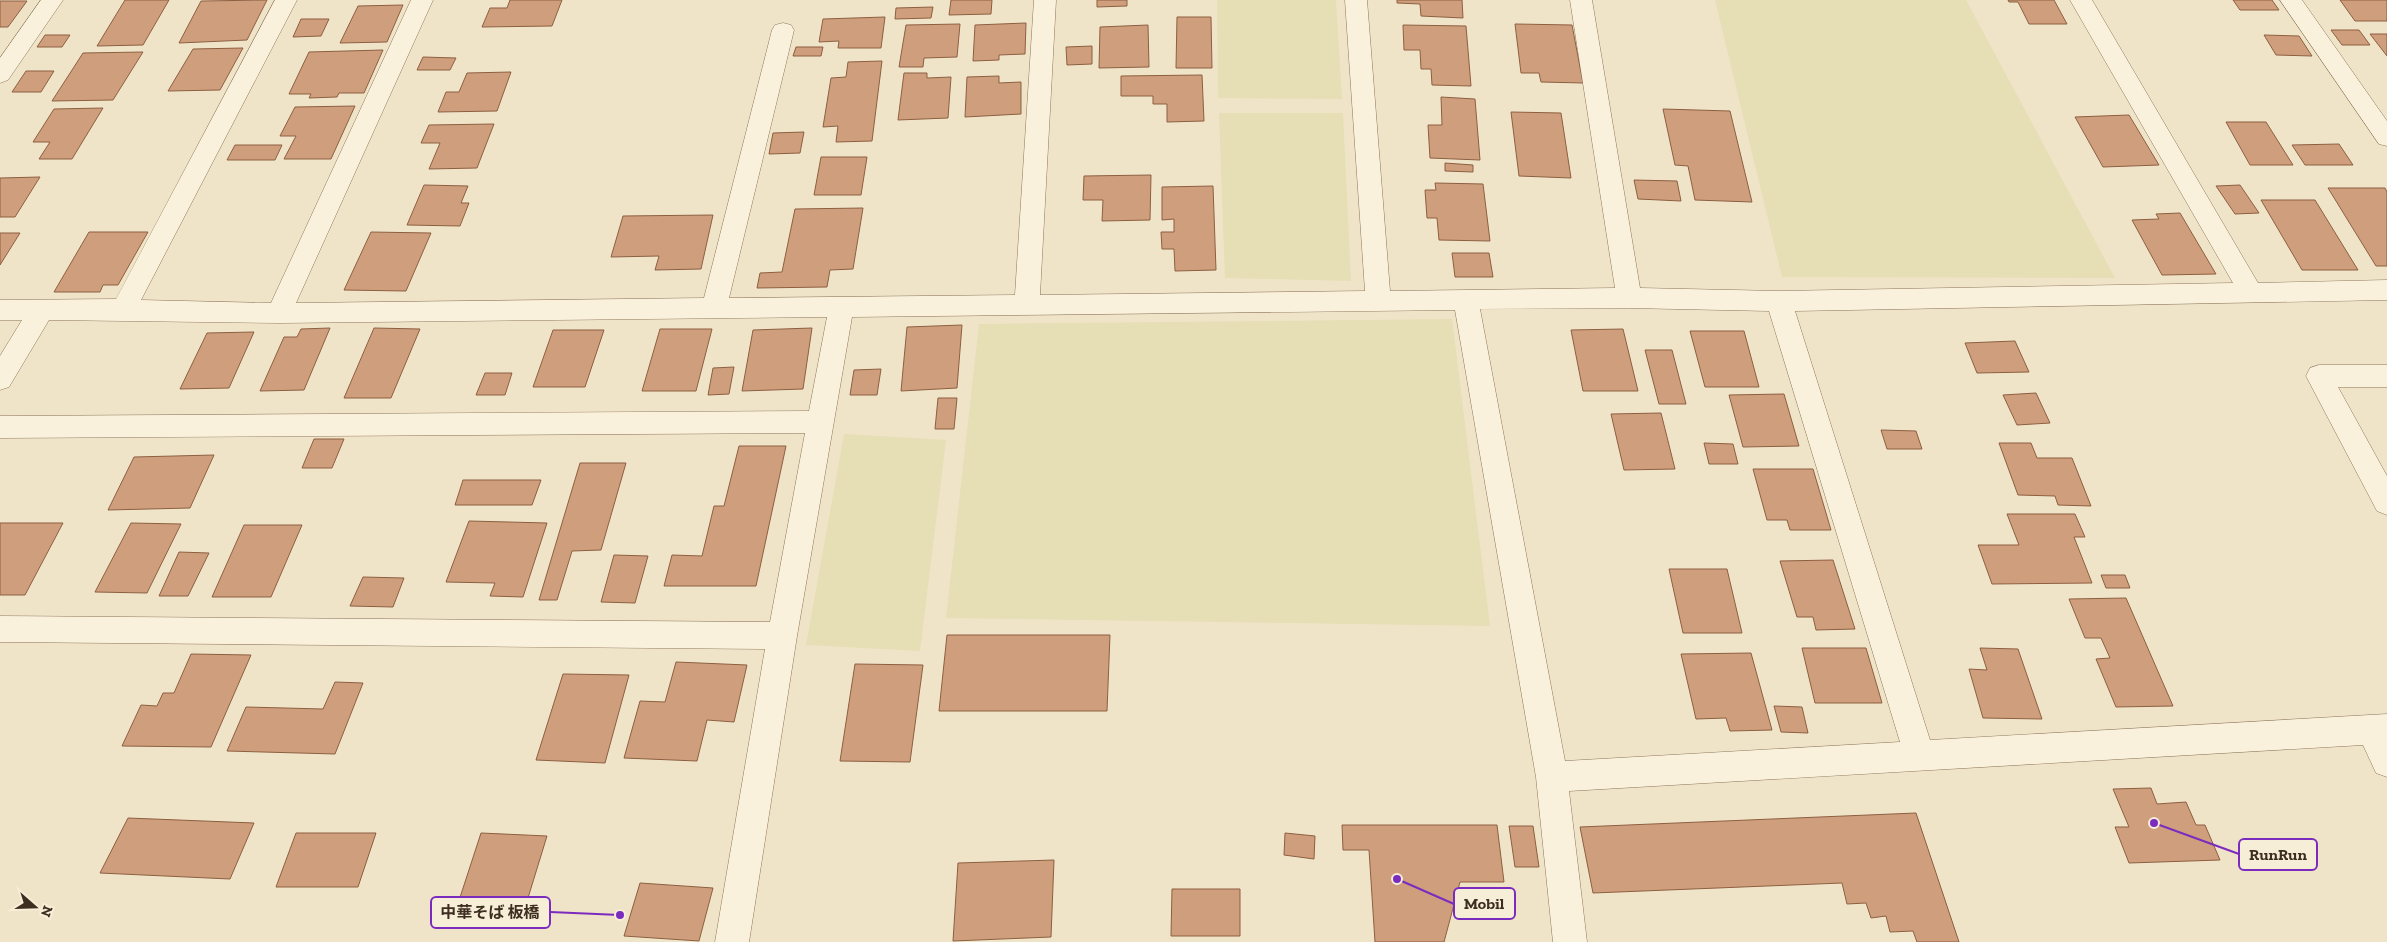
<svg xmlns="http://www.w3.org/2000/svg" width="2387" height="942" font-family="'Zilla Slab','Noto Sans JP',serif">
<rect width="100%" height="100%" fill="#f0e4c8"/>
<!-- farmland -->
<path fill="#e6deb5" d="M1217,0H1336L1342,99L1218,98Z
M1715,0H1966L2115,278L1782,277Z
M1219,113H1343L1351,281L1225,278Z
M1452,319L1490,626L946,618L979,324Z
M844,434L946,440L920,651L806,645Z"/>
<!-- building -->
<path fill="#cf9f7d" stroke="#8d5f41" d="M125,0H169L143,45L97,46Z
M267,0L247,40L179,43L201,1Z
M510,0H562L552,26L482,27L490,8H507Z
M951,0H992L991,14L949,15Z
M1097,0H1127V6L1097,7Z
M1397,0H1462L1463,18L1421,16L1420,4L1397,3Z
M2008,0H2054L2067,24H2029L2018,2H2009Z
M2233,0H2272L2279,10H2240Z
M2340,0H2387V21H2355Z
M0,1H27L8,27H0Z
M403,5L387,42L340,43L358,6Z
M933,7L931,18L895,19L896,8Z
M885,17L881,48H838L839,41L819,42L823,19Z
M1177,17H1211L1212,68H1176Z
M301,19H329L321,36L293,37Z
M1026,23L1025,54L999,55V60L973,61L975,25Z
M960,24L957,57L924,58L923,67H899L906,25Z
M1515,24L1572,25L1583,83L1541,82L1539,73H1521Z
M1148,25L1149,67L1099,68L1100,27Z
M1403,25L1466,26L1471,86L1432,85L1431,69H1421L1420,50H1404Z
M2331,30H2359L2370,45H2342Z
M2370,34H2387V56Z
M45,35H70L62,47H37Z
M2264,35L2299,36L2312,56L2276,55Z
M1092,46V64L1067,65L1066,47Z
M796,47H823L821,56H793Z
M243,48L220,90L168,91L193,49Z
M383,50L364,93H339L337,97L309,98L311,94H289L309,52Z
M143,52L113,100L52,101L83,53Z
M423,57L456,58L450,70H417Z
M882,61L872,141L836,142L838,126L823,127L831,78L846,77L848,62Z
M26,71H54L41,92H12Z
M511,72L497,111L438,112L446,92H459L467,73Z
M904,73H927V78L951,77L948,118L898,120Z
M1202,75L1204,121L1167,122V104H1153V96H1121V76Z
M999,76V83L1021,82V114L965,117L967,77Z
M1441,97L1475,99L1480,160L1430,158L1428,125H1442Z
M355,106L331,159H284L296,136H280L295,107Z
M103,108L72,159H39L50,142H33L54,109Z
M1663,109L1730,111L1752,202L1695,200L1688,166L1675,165Z
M1511,112L1561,113L1571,178L1519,176Z
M2129,115L2159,165L2103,167L2075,117Z
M2226,122H2266L2293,165H2250Z
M494,124L477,168L429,169L440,143H421L429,125Z
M804,132L800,153L769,154L773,133Z
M2339,144L2353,165H2305L2292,145Z
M235,145H282L275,160H227Z
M821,157H867L861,195H814Z
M1445,163L1473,165V172L1445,171Z
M1151,175L1150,220L1102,221L1103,200H1083L1084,176Z
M40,177L15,217H0V178Z
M1634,180L1677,181L1681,201L1638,199Z
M1435,183L1483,184L1490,241L1439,240L1437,218H1427L1425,190H1436Z
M424,185L468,186L461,203H469L460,226L407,225Z
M2240,185L2259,213L2235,214L2216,186Z
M1213,186L1216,270L1175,271L1174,249H1162L1161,232H1174V219L1162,220V187Z
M2328,188H2385L2387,192V266H2376Z
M2261,200H2315L2358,270H2302Z
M863,208L853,269L830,270L827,287L757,288L760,273L782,272L795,209Z
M2180,213L2216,274L2162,275L2132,220L2159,219L2156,214Z
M713,215L701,269L655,270L659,256L611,257L623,216Z
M89,232H148L118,285H103L100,292H54Z
M371,232L431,233L406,291L344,290Z
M0,233H20L0,265Z
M1452,253H1489L1493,277H1455Z
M962,325L957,388L901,391L907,327Z
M330,328L304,390L260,391L284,337H297L301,329Z
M374,328L420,329L391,398H344Z
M812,328L803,389L742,391L753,330Z
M660,329H712L696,391H642Z
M1623,329L1638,391H1583L1571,330Z
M553,330H604L585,387H533Z
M1690,331H1744L1759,387H1705Z
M254,332L229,388L180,389L207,333Z
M2015,341L2029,372L1977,373L1965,343Z
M1645,350H1672L1686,404H1659Z
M734,367L729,394L708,395L713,368Z
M881,369L877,395H850L854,370Z
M485,373H512L505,395H476Z
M2036,393L2050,423L2017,425L2003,395Z
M1784,394L1799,446L1743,447L1729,395Z
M938,398H957L954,429H935Z
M1661,413L1675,469L1624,470L1611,414Z
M1881,430L1916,431L1922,449H1887Z
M314,439H344L332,468H302Z
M1704,443L1733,444L1738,464H1709Z
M1999,443H2031L2037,458H2072L2091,506L2058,505L2055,496L2018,495Z
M739,446H786L756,586H664L672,555L702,556L714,506H724Z
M214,455L190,508L108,510L134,457Z
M580,463H626L601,550L572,551L557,600H539Z
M1753,469H1813L1831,530H1790L1787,520H1767Z
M463,480H541L532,505H455Z
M2007,514H2075L2085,537H2074L2092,583L1992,584L1978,545H2019Z
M469,521L547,523L523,597L490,596L495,583L446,582Z
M0,523H63L25,595H0Z
M131,523L181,524L147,593L95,592Z
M244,525H302L271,597H212Z
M179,552L209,553L188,596H159Z
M614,555L648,556L635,603L601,602Z
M1833,560L1855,629L1816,630L1813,617H1797L1780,561Z
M1669,569H1727L1742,633H1683Z
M2101,575H2125L2130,588H2106Z
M363,577L404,578L393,607L350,606Z
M2126,598L2173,706L2116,707L2096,659L2110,658L2101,638H2085L2069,599Z
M947,635H1110L1107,711H939Z
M1802,648H1866L1882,703H1815Z
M1980,648L2018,649L2042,719L1983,718L1969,669L1987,670Z
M1751,653L1772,730L1730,731L1726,718L1696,719L1681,654Z
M191,654L251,655L211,747L122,746L141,705L157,706L163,693H174Z
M676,662L747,665L734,722L707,720L697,761L624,758L640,701L665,702Z
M855,664L923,665L910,762L840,761Z
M563,674L629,675L605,763L536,760Z
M335,682L363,683L335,754L227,751L246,707L323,709Z
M1774,706L1802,707L1808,733L1781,732Z
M2151,788L2157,804L2186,802L2196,825H2205L2220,860L2129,863L2115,827H2129L2113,789Z
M1916,813L1959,942H1917L1913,931L1890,932L1886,916L1871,918L1866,903L1847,904L1842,883L1593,893L1580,827Z
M128,818L254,823L230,879L100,873Z
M1342,825H1497L1504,882H1460L1444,942H1375L1369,850H1343Z
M1509,826H1533L1539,867H1515Z
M296,833H376L358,887H276Z
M481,833L547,836L520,924L452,922Z
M1285,833L1315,836L1314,859L1284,855Z
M1054,860L1051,937L953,941L958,863Z
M640,883L713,888L699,941L624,936Z
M1172,889H1240V936H1171Z"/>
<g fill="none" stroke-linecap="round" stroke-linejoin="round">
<defs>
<path id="minor" d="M41,0H63L8,80L0,83V58Z
M275,0H297L141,300L271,303L411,0H433L296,303L704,298L772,30L775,25L783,23L791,25L794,30L729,298L1015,295L1034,0H1056L1040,295L1365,291L1345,0H1367L1390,291L1615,288L1570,0H1592L1640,288L1779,291L2233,283L2070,0H2092L2258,283L2387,280V300L1795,311L1930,740L2387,714V777L2376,773L2363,745L1569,791L1587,942H1553L1536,777L1455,310L852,317L797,636L749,942H715L765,649L0,642V616L770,622L805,433L0,438V416L809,411L827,317L279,323L49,320L9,387L0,390V356L22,320H0V300L116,299ZM1629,308L1769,311L1900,742L1565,761L1480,309Z
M2280,0H2302L2387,121V146L2379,144Z
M2319,365H2387V387H2338L2387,476V515L2377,511L2306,376L2310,368Z"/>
</defs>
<!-- minor casing -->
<use href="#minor" stroke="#8d765c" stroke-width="1"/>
<!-- minor -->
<use href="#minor" fill="#faf1dc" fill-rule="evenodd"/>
</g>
<!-- callouts -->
<path fill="none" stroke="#7b2cbf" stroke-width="2" d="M2154 823L2239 854M1397 879L1454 904M620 915L550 912"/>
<g fill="#7b2cbf" stroke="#f7eed8" stroke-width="2">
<circle cx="2154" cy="823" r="5"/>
<circle cx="1397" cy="879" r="5"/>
<circle cx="620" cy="915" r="5"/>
</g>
<g fill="#f7eed8" stroke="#7b2cbf" stroke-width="2">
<rect x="2239" y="839" width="78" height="31" rx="5"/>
<rect x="1454" y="888" width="61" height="31" rx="5"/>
<rect x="431" y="897" width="119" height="31" rx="5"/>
</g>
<g font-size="16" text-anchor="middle" font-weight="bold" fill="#3d2e20">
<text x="2278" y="860">RunRun</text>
<text x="1484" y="909">Mobil</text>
<text x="490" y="918">中華そば 板橋</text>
</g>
<!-- north arrow -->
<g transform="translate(35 907) rotate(110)" stroke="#f7eed8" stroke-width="4" paint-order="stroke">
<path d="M0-4L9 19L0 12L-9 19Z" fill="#3d2e20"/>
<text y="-8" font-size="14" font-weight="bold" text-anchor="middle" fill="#3d2e20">N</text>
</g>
</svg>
